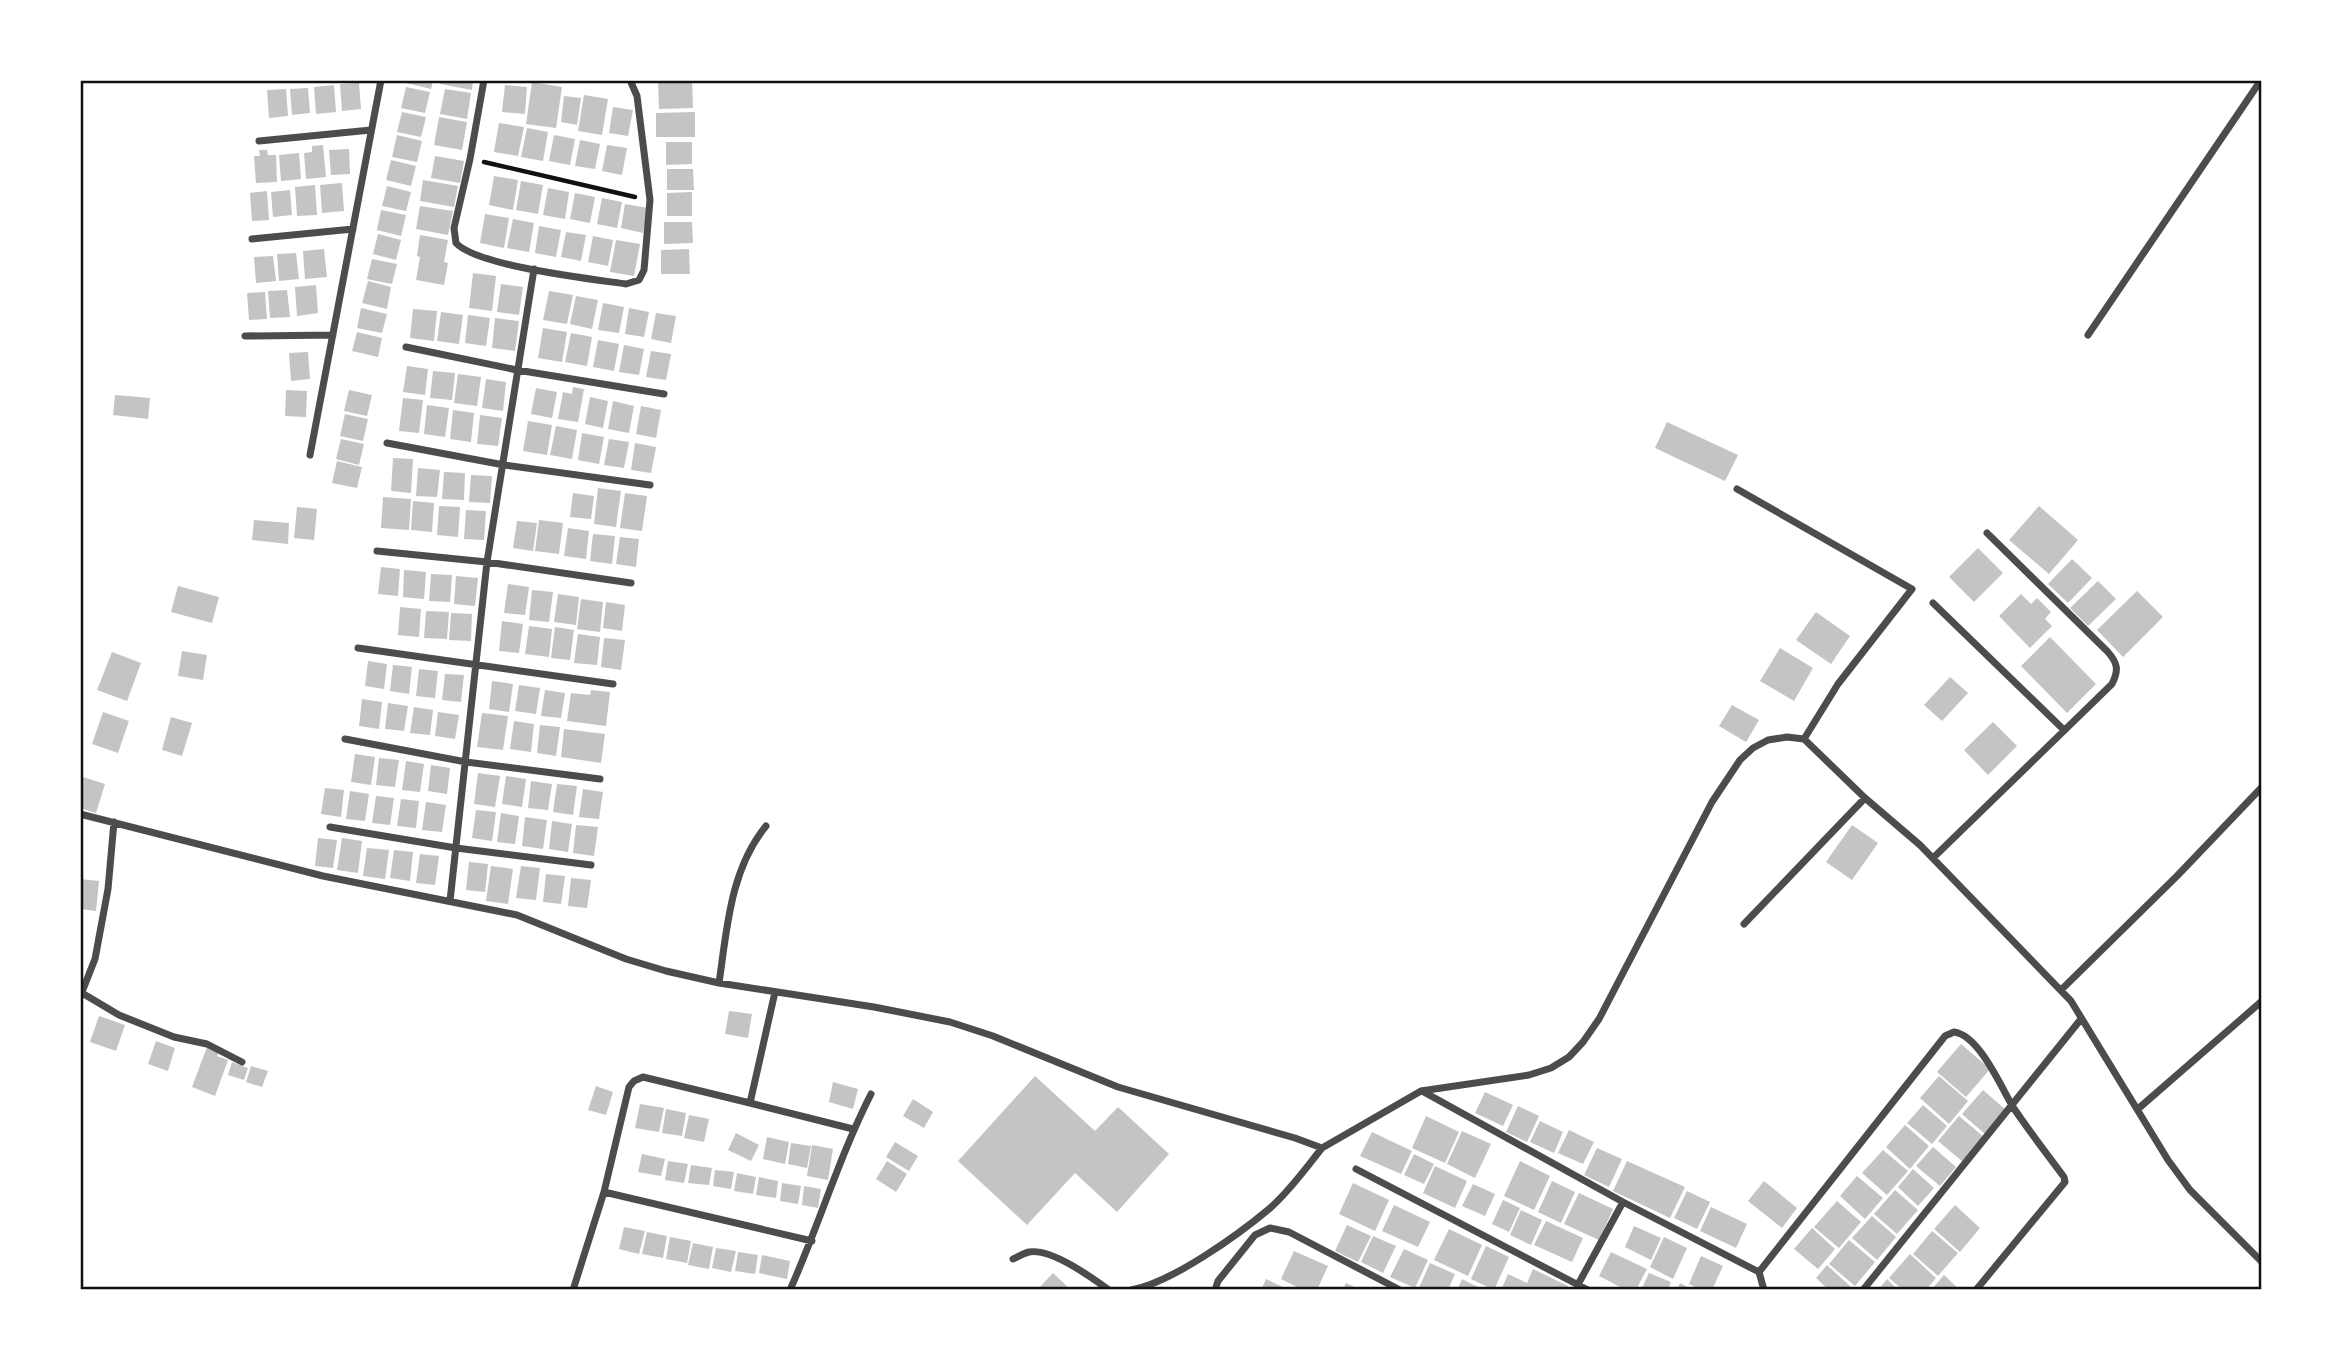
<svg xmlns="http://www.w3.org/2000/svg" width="2342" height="1370" font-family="Georgia,serif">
<rect width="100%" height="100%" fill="#fff"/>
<!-- building -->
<path fill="#c4c4c4" d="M407,80H433L431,89L406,83Z
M440,80H473L472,90L440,84Z
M658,80H692L693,108L659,109Z
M532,82L562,87L556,128L526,124Z
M359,83L361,109L342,111L340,84Z
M334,85L336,112L316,114L314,87Z
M505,85L527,87L525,114L502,112Z
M406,87L430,92L425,113L401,108Z
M308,88L310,113L292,115L290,89Z
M286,89L288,116L269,118L267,90Z
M445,89L471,93L467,119L440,114Z
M584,95L608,99L602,135L578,131Z
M564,96L581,98L577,125L561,122Z
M613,107L633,110L628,136L609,133Z
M402,112L426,117L421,137L397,132Z
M695,112V137H656V113Z
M439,117L467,122L462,150L434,145Z
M499,123L524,127L518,156L494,152Z
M527,128L548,132L543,161L521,157Z
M397,135L422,141L417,162L392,157Z
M554,135L575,139L570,165L549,161Z
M580,140L600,144L595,169L575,166Z
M666,142H692V164L666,165Z
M323,145L326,177L306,179L304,153L312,152V146Z
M607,145L627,148L622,175L602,171Z
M349,149L350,174L331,175L329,150Z
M259,150H267L268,155H276L277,182L256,183L254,156H260Z
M299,153L301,179L281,181L279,155Z
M435,156L464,161L460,183L431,178Z
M391,160L416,166L411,186L386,180Z
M667,169H693L694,190H667Z
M494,176L518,180L513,210L489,205Z
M423,180L458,186L454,207L420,201Z
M521,181L543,185L538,214L516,210Z
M342,183L344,211L322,213L320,185Z
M315,185L317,215L297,216L295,187Z
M387,186L411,192L406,211L382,206Z
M548,188L569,192L565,219L543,215Z
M290,190L292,215L273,217L271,192Z
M267,191L269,220L252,221L250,193Z
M692,192V216H667V193Z
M575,193L595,197L590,223L570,219Z
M602,198L622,202L617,228L597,224Z
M625,204L648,208L643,233L621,228Z
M420,206L453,211L448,235L416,229Z
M381,210L406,215L401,236L377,230Z
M485,214L509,218L504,248L480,243Z
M513,219L534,223L529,252L507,248Z
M664,222H692L693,243L664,244Z
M539,226L561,230L556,257L535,253Z
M566,232L586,235L581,261L561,257Z
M378,234L401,240L396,260L373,254Z
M420,235L448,240L444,262L448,263L444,285L416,280L420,257L417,256Z
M593,236L613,240L608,266L588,262Z
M616,240L640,244L634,276L610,272Z
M324,249L327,277L305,279L303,251Z
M689,249L690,274H661V250Z
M296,253L299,279L279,281L277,254Z
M273,256L276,281L256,283L254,257Z
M372,259L397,264L392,284L367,279Z
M473,273L496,276L492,311L469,308Z
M368,281L391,287L387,309L362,303Z
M501,284L523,287L519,315L497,312Z
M316,285L318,313L297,316L295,287Z
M287,290L290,317L270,318L268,291Z
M549,291L573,295L567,324L543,320Z
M265,292L267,319L249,320L247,293Z
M576,296L598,300L592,329L570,324Z
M603,303L624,307L619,333L598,330Z
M361,308L387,314L382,333L357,328Z
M629,308L649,312L644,337L625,334Z
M413,309L437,311L434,341L410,338Z
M441,312L463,315L459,344L437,341Z
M656,313L676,316L671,343L651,339Z
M468,315L490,318L486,346L465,343Z
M495,318L519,321L515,351L492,348Z
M543,328L567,332L562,362L538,358Z
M357,332L382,338L378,357L352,351Z
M571,333L592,337L587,366L565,362Z
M598,340L619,344L614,371L593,367Z
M624,345L644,349L639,375L619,372Z
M651,351L671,354L666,380L646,377Z
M308,352L310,379L291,381L289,353Z
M407,366L428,369L425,395L403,392Z
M433,371L455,373L452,400L430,398Z
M458,374L481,377L477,406L454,403Z
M486,379L506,382L503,411L482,408Z
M573,387L584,389L578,422L558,419L563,392L572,394Z
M536,388L557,392L552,418L531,414Z
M286,390L307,391L306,417L285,416Z
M349,390L372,395L367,416L344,411Z
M115,395L150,398L148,419L113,415Z
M590,397L608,401L603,428L585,424Z
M403,398L423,400L419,433L399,431Z
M613,401L634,406L629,433L608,429Z
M427,405L449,408L445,437L424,434Z
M641,406L661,410L656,438L636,434Z
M453,410L474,413L471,442L450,439Z
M345,414L368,419L363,441L340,436Z
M480,415L502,418L498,446L477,444Z
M528,421L552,425L547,455L523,451Z
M1667,422L1738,455L1725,481L1655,448Z
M556,426L577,430L572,459L550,455Z
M582,433L604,437L599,464L578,460Z
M341,439L364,444L359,465L336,459Z
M609,439L629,442L624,468L604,465Z
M635,443L656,447L651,473L631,470Z
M393,458L413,459L411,493L391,491Z
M337,461L362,467L357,488L332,483Z
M418,468L440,470L437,497L416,496Z
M444,472L465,473L464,500L442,499Z
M471,475L492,476L490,503L469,502Z
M598,488L621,491L616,527L594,524Z
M573,493L594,496L591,519L570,517Z
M625,493L647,496L642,531L620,528Z
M383,497L411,499L409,530L381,528Z
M413,501L434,503L432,532L411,530Z
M439,506L460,507L458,537L437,535Z
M2039,506L2078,540L2049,574L2009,540Z
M297,507L317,509L314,540L294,538Z
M466,510L486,511L484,540L464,539Z
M254,520L289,523L288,544L252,540Z
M539,520L563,523L559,554L535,551Z
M517,521L537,523L533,551L513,548Z
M568,528L589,531L586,559L564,556Z
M593,534L615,536L612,564L590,561Z
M620,537L639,539L636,567L616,564Z
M1978,548L2003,573L1974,602L1949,577Z
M2072,559L2092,578L2068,603L2048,584Z
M381,567L400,569L398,596L378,594Z
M404,570L426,572L424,599L403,597Z
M431,574L452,575L450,602L429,601Z
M456,576L478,578L475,606L454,604Z
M2098,581L2116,599L2088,626L2070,608Z
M508,584L529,587L525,615L504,613Z
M178,586L219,597L212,623L171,612Z
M532,590L553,592L549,622L529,620Z
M2137,591L2163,617L2123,657L2097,630Z
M558,594L579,597L576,625L554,622Z
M2021,594L2031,604L2037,598L2051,612L2045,619L2052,626L2030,648L1999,616Z
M581,599L603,602L600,632L577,629Z
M606,602L625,605L622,631L603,628Z
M400,607L421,609L419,637L398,635Z
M426,611L449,612L447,639L424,638Z
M1816,612L1850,636L1831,664L1796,640Z
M451,613L472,614L471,641L449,640Z
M502,621L523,624L519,653L499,651Z
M529,626L552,629L549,657L525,654Z
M555,627L574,630L570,660L551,658Z
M578,634L600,637L597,665L574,663Z
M2050,637L2096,684L2067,713L2021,666Z
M604,638L625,640L621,670L601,667Z
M1780,648L1813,668L1794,701L1760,681Z
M182,651L207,655L203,680L178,676Z
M112,652L141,663L127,701L97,690Z
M368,661L387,664L384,689L365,686Z
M393,665L412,667L409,694L390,691Z
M419,669L438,671L435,698L416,696Z
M445,674L464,675L461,702L442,700Z
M1950,677L1968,693L1942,721L1924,705Z
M492,681L513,684L509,712L489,709Z
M519,685L540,688L536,714L515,711Z
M545,690L565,693L561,718L541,716Z
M591,690L610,692L606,726L567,721L571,693L590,695Z
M362,699L382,702L379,729L359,726Z
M388,703L408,706L404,731L385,729Z
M1732,705L1759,720L1746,742L1719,726Z
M414,707L433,710L430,735L410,733Z
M103,712L129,721L118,753L92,744Z
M438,712L459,715L455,739L435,736Z
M482,713L508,716L503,750L477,747Z
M171,717L192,723L182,756L162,750Z
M514,721L534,724L531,752L510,749Z
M1993,722L2017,746L1988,775L1964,750Z
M540,725L560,727L556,756L537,753Z
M564,729L605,734L601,763L561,757Z
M355,754L375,757L371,785L351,782Z
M379,758L399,760L395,787L376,785Z
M406,761L424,764L420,792L402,790Z
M431,765L450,768L447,794L428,791Z
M478,773L500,776L495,807L474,804Z
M80,776L105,784L96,813L80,808Z
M506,776L526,779L522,807L502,804Z
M531,781L552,784L548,810L528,808Z
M557,784L577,786L573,815L553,812Z
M325,788L344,790L341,817L321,814Z
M583,789L603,792L599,819L579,817Z
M350,791L369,794L365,821L346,819Z
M376,796L394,798L390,825L372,823Z
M401,799L419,801L416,828L397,826Z
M426,802L446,805L442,832L422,830Z
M476,810L496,812L492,841L472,838Z
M501,813L519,816L515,844L497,842Z
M525,817L547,820L543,849L522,846Z
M552,821L572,824L568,852L549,849Z
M576,825L598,827L594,856L573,853Z
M1852,825L1878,843L1852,880L1826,862Z
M318,838L337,840L333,868L315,866Z
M342,838L362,841L358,873L337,870Z
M367,848L389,850L385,879L363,876Z
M394,850L413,852L410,881L390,878Z
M420,854L439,856L435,885L416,883Z
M469,862L488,864L485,892L466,890Z
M491,866L513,869L508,904L486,901Z
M521,866L540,868L536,900L516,898Z
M546,874L565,876L561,904L543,902Z
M571,878L591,880L587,908L568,906Z
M80,879L99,881L96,911L80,909Z
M729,1011L752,1014L748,1038L725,1034Z
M99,1016L125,1025L116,1051L90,1042Z
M156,1041L175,1048L168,1071L148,1064Z
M1961,1044L1990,1069L1966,1097L1937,1072Z
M207,1047L219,1052L217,1056L228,1060L215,1096L192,1087Z
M232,1062L248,1068L244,1080L228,1075Z
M251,1066L268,1071L262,1087L246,1082Z
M1035,1076L1095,1131L1118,1107L1169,1154L1117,1212L1075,1173L1027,1225L958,1161Z
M1939,1076L1968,1101L1949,1124L1920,1098Z
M833,1082L858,1089L853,1109L829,1102Z
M596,1086L613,1092L606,1115L588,1110Z
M1983,1090L2006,1110L1985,1134L1962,1114Z
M1485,1092L1513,1105L1503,1126L1475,1113Z
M913,1099L933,1112L924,1128L903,1116Z
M640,1104L664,1108L659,1132L635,1128Z
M1923,1105L1947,1126L1932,1144L1907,1123Z
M1518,1106L1539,1116L1527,1142L1506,1132Z
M666,1109L686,1113L682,1136L662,1133Z
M689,1115L709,1119L704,1142L684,1138Z
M1426,1116L1459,1132L1445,1163L1412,1148Z
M1959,1116L1984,1137L1963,1162L1938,1141Z
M1540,1121L1563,1132L1554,1153L1530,1142Z
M1905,1125L1929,1146L1910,1169L1886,1147Z
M1569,1130L1594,1142L1583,1164L1558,1153Z
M1462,1131L1491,1144L1475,1178L1447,1164Z
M1372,1132L1412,1151L1401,1174L1360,1156Z
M736,1133L759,1145L751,1161L728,1150Z
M767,1137L789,1142L785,1164L763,1159Z
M895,1142L918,1156L909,1171L886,1157Z
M791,1143L811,1146L807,1168L788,1164Z
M812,1145L833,1149L828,1180L807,1176Z
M1933,1147L1956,1167L1940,1186L1916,1166Z
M1597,1148L1622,1159L1609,1187L1584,1175Z
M1883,1150L1908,1171L1887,1195L1862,1173Z
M642,1154L665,1159L661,1176L638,1172Z
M1414,1154L1434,1164L1424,1184L1404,1175Z
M668,1161L688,1164L684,1183L665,1180Z
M887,1161L907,1174L896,1192L876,1179Z
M1520,1161L1550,1176L1534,1210L1504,1196Z
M1627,1161L1685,1187L1670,1218L1613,1191Z
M691,1165L712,1168L709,1185L688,1183Z
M1435,1166L1467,1181L1455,1208L1423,1193Z
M1913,1169L1934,1188L1918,1206L1898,1187Z
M715,1170L734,1172L731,1189L713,1186Z
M737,1173L756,1177L753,1194L734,1191Z
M1857,1176L1883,1198L1865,1219L1840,1196Z
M759,1177L778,1181L776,1198L756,1195Z
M1552,1181L1575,1192L1561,1223L1538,1212Z
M1764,1181L1797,1208L1782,1228L1748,1201Z
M782,1183L801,1186L798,1204L780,1201Z
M1353,1183L1389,1200L1375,1231L1339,1214Z
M1473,1184L1495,1194L1485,1216L1462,1206Z
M804,1186L821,1189L818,1208L802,1205Z
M1895,1190L1918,1210L1897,1234L1874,1214Z
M1687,1191L1710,1202L1697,1229L1674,1218Z
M1579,1193L1613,1209L1599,1240L1564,1224Z
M1503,1200L1520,1208L1509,1232L1492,1224Z
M1837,1201L1861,1222L1839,1248L1814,1227Z
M1394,1205L1430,1222L1418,1247L1382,1231Z
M1955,1205L1980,1228L1960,1252L1934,1229Z
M1711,1207L1747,1224L1736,1248L1700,1231Z
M1521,1210L1542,1220L1531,1245L1510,1235Z
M1872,1216L1896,1237L1877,1260L1852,1238Z
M1546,1221L1583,1238L1572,1262L1534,1245Z
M1347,1225L1371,1236L1358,1262L1335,1251Z
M1634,1226L1661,1238L1651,1260L1625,1247Z
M624,1227L645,1231L639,1254L619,1249Z
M1812,1228L1835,1249L1818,1269L1794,1249Z
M1449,1229L1482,1245L1468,1276L1434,1260Z
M1932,1231L1958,1253L1938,1276L1913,1254Z
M647,1232L667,1236L663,1258L642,1254Z
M1373,1236L1396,1246L1383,1273L1361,1262Z
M670,1237L691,1241L687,1263L666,1259Z
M1664,1237L1687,1248L1673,1279L1650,1267Z
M1849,1240L1875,1262L1855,1286L1829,1264Z
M693,1243L713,1247L709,1269L688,1265Z
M1486,1246L1509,1257L1494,1290L1471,1279Z
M716,1248L736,1251L731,1272L712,1268Z
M1404,1249L1428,1260L1415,1288L1390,1277Z
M1294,1251L1328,1266L1317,1290H1303L1281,1279Z
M738,1252L758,1255L755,1274L735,1271Z
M1611,1252L1647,1269L1636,1290H1626L1599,1276Z
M1910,1254L1936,1278L1926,1290H1903L1889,1278Z
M762,1255L790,1261L787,1279L759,1273Z
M1701,1256L1723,1266L1712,1290H1702L1689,1284Z
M1430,1263L1455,1274L1448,1290H1418Z
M1827,1265L1851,1287L1848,1290H1829L1816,1278Z
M1533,1269L1568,1286L1566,1290H1501L1508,1274L1527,1283Z
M1053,1273L1071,1290H1037Z
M1649,1273L1671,1282L1668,1290H1641Z
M1944,1275L1960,1290H1931Z
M1266,1279L1289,1290H1261Z
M1462,1279L1484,1290H1457Z
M1887,1279L1898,1290H1878Z
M1346,1283L1361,1290H1343Z
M1680,1283L1693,1290H1677Z"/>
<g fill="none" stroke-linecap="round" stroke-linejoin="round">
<!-- path -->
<path stroke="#111" stroke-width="4.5" d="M484,162L635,197"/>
<!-- minor -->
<path stroke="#4c4c4c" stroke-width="7" d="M484,80L470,159L454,228L456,243C477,266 591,279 626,284L639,280L644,270L650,200L637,96L630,80
M259,141L371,130
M252,239L353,229
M2088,335L2261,80
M245,336L333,335
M406,347L517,370L664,394
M387,443L504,465L650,485
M310,455L381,80
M1737,489L1912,589L1838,684L1804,739
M377,551L487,562L631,583
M1933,603L2064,730
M358,648L613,684
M345,739L466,762L600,779
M80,814L323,876L517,915L626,959L666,971L719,983L874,1007L950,1022L993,1036L1118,1087L1295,1138L1322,1148L1421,1091L1529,1075L1551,1068L1569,1057L1583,1042L1599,1019L1712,802L1740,760L1753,748L1768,740L1787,737L1804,739L1865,798L1920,845L2071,1001L2168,1160L2190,1190L2262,1262
M330,827L456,848L591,865
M1933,858L2112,684C2119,670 2118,663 2107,651L1987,533
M450,901L487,562L534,269
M1744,924L1865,798
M719,983C727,929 730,870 766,826
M2061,990L2177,876L2262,787
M775,992L750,1103L853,1129
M82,993L119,1015L174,1037L207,1044L242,1062
M80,997L95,959L108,889L114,822
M1422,1091L1623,1202L1759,1272
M2139,1108L2262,1001
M1356,1169L1588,1290
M604,1192L812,1241
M1013,1259C1018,1257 1024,1253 1029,1252C1051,1248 1091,1277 1109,1290
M573,1290L604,1192L629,1087L634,1081L643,1077L750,1103
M790,1290C819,1225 839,1157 871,1094
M1131,1290C1171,1283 1238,1235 1269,1209C1289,1192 1306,1168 1322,1148
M1215,1290L1218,1281L1255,1235L1270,1228L1289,1232L1400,1290
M1575,1290L1623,1202
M1764,1290L1759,1272L1945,1036L1954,1032C1979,1035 2001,1087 2013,1107C2029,1131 2047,1154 2064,1177L2065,1182L1976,1290
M1863,1290L2081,1019"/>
</g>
<!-- border -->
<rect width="2342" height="1370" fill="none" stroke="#ffffff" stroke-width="164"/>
<rect x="82" y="82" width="2178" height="1206" fill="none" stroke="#111" stroke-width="2.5"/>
</svg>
